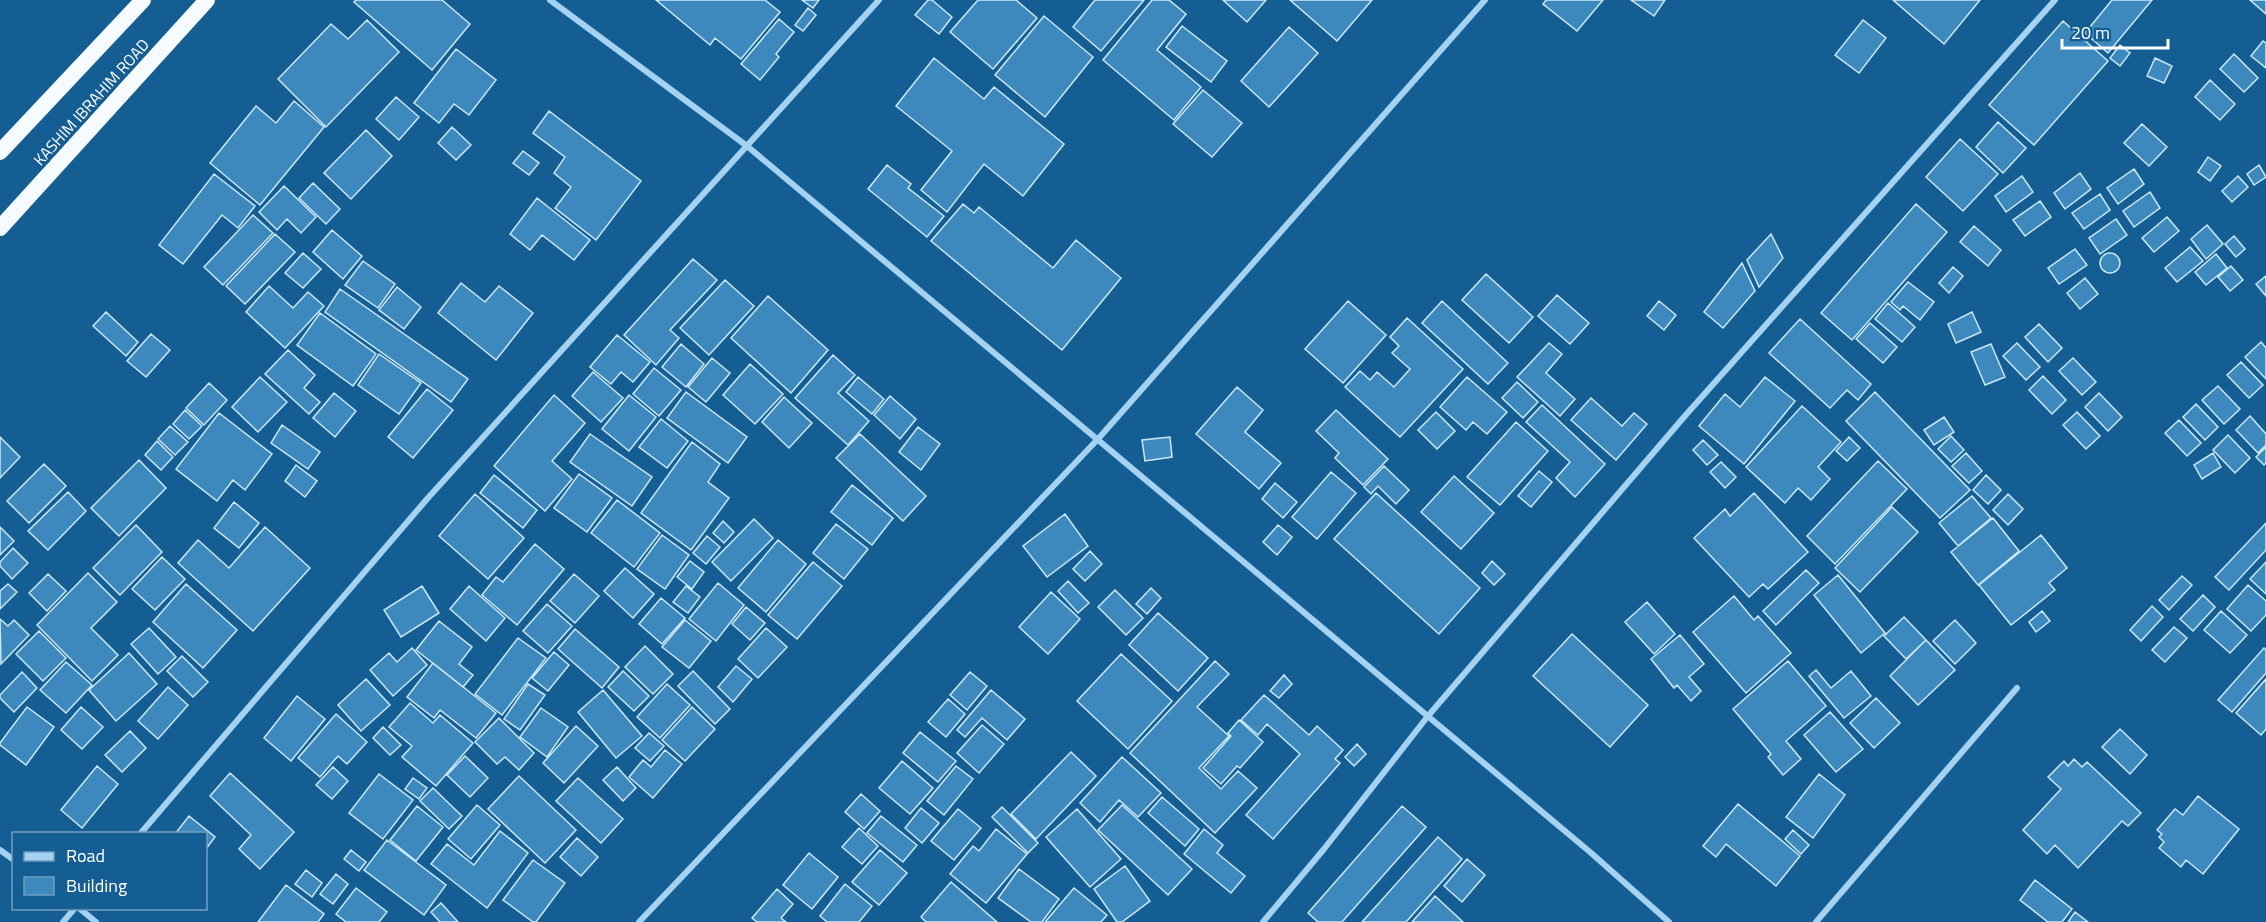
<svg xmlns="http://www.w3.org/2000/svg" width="2266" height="922" font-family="'Titillium Web',sans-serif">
<rect width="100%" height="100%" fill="#145e94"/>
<!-- building -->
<path fill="#3d88bc" stroke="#cae8fc" stroke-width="1.5" d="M356,0H442L470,24L432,70L354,2Z
M656,0H765L780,12L741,59L715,38L710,45Z
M802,0H819L813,8Z
M928,0H932L952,17L939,34L915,15Z
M978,0H1016L1037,18L993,69L950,32Z
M1095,0H1144L1101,51L1073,27Z
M1152,0H1169L1186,14L1157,50L1201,87L1174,120L1103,60Z
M1223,0H1266L1247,22Z
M1290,0H1372L1337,41Z
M1546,0H1603L1577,31L1543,4Z
M1631,0H1665L1654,16Z
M1893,0H1980L1944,44Z
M2112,0H2152L2108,53L2085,33Z
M2250,0H2266V14Z
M808,8L816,15L803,31L795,25Z
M1044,16L1093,57L1045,117L995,75Z
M779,19L794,32L776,54L779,57L760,80L741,64Z
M367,20L399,52L326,127L278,79L331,24L348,39Z
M1863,20L1886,38L1859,73L1835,55Z
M2063,21L2108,61L2034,145L1989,105Z
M1182,26L1227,61L1211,82L1166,47Z
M1289,27L1318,53L1269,107L1241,81Z
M2263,41L2266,43V68L2251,56Z
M2120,45L2130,53L2120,66L2110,58Z
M456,49L496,80L469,115L454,104L439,123L414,103Z
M2234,54L2258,78L2244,92L2220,69Z
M934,58L984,99L994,87L1064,144L1023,196L984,164L947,212L921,190L952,151L896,106Z
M2155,58L2172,66L2164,83L2147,76Z
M2210,80L2235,104L2220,120L2195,97Z
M1203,90L1242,123L1212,157L1173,124Z
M396,97L419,117L399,140L376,119Z
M294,101L324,127L260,205L210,163L256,106L276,123Z
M549,111L641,181L596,240L555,208L571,187L554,173L565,157L533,133Z
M1998,122L2026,148L2003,173L1976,147Z
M2142,124L2167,147L2149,166L2124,143Z
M452,127L471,145L456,160L438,143Z
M366,130L392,156L351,199L324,173Z
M1960,139L1998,174L1963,211L1926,177Z
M523,151L539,163L529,175L513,163Z
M2208,157L2221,166L2210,181L2198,172Z
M887,165L911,184L908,188L944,216L927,237L868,189Z
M2259,165L2266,177L2254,185L2247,174Z
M2134,169L2144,184L2118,204L2107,188Z
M2080,173L2091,189L2065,209L2054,193Z
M214,174L255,206L238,228L222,215L183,264L159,245Z
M2022,176L2033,192L2006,212L1995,196Z
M2238,176L2248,187L2232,202L2222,191Z
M313,183L340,209L326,224L299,198Z
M284,186L316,217L301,233L287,219L277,230L259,212Z
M2150,192L2160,208L2134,227L2123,211Z
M2100,194L2110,210L2084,229L2072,213Z
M537,198L590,240L574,260L542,235L530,250L510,234Z
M2040,201L2051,217L2025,236L2013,220Z
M963,204L974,213L979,207L1053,268L1076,240L1121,278L1062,350L931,241Z
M1916,204L1947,232L1852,340L1821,313Z
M253,215L273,233L223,285L204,267Z
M2167,217L2179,231L2154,252L2142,238Z
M2116,219L2127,235L2100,254L2089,238Z
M2207,225L2223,244L2206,259L2191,239Z
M1974,226L2001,250L1988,266L1960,242Z
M332,230L362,256L343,279L313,252Z
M275,234L295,252L245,304L226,286Z
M1771,234L1783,258L1759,287L1747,260Z
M2234,236L2245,249L2236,257L2225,244Z
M2190,247L2203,261L2177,282L2165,268Z
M2075,249L2087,265L2059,284L2048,268Z
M303,253L321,269L303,288L285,273Z
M2100 263a10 10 0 1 1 20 0a10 10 0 1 1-20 0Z
M2216,254L2227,268L2206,285L2195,272Z
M693,259L717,280L670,330L679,338L656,365L624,335Z
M363,261L395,284L378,308L345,285Z
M1742,263L1755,291L1723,328L1704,312Z
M2231,266L2243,280L2230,291L2218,277Z
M1953,267L1963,276L1949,293L1939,283Z
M1486,274L1533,317L1509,343L1462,300Z
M2266,276V296L2256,284Z
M2085,278L2098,294L2080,309L2067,293Z
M725,280L754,306L709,355L680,328Z
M1908,282L1934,302L1920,320L1903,306L1900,310L1891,302Z
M461,283L485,302L499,286L533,313L496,360L438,313Z
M269,286L293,308L308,292L324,306L285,348L246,312Z
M397,287L421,307L404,329L379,310Z
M340,289L468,379L451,402L325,312Z
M1557,295L1589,323L1570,344L1538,316Z
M768,296L828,350L791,393L731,338Z
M1348,301L1386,335L1343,383L1305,349Z
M1442,301L1508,363L1488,384L1422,323Z
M1659,301L1676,315L1664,330L1647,316Z
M1888,303L1915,327L1902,342L1875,319Z
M106,312L138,342L126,356L93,326Z
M1972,312L1981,332L1956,343L1948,324Z
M320,313L376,354L353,386L297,345Z
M1407,318L1463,369L1400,437L1345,387L1360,371L1370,380L1377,372L1394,387L1410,369L1392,353L1399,346L1390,337Z
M1800,319L1871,384L1858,400L1847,390L1830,408L1769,353Z
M1870,323L1897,347L1883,363L1856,339Z
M2039,324L2062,348L2048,362L2025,337Z
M151,334L170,350L146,377L127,361Z
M617,335L650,362L633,382L621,372L611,384L590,367Z
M2261,342L2266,348V379L2245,357Z
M1549,343L1562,354L1546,373L1575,399L1560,416L1517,377Z
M2017,343L2040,367L2026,380L2003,356Z
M681,344L704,364L686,387L662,367Z
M1991,344L2005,377L1985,385L1971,352Z
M288,350L315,375L304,388L320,402L309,414L265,374Z
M379,354L421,383L399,414L358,385Z
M833,355L855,375L838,393L869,421L848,445L795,398Z
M712,358L730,373L706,402L688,387Z
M2073,358L2096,382L2082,395L2059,371Z
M2241,362L2263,385L2249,398L2227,375Z
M750,364L783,394L755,424L723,395Z
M654,368L681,390L659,416L633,394Z
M593,372L623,398L601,422L572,396Z
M2043,376L2066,400L2052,414L2029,390Z
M260,377L287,402L258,432L232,407Z
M858,377L884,399L872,414L846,392Z
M1467,377L1507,412L1487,434L1473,422L1466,430L1440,407Z
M1765,377L1795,401L1744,464L1699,426L1725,394L1740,407Z
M1517,382L1538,402L1523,418L1502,398Z
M209,383L227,400L204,425L186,408Z
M2218,386L2240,409L2224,424L2202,400Z
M1237,387L1263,410L1245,432L1281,463L1259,489L1196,434Z
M427,389L453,410L413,458L388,437Z
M686,392L747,437L728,463L667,418Z
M1875,392L1970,490L1940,518L1846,421Z
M334,393L356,411L335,437L313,418Z
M2099,393L2122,417L2108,431L2085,407Z
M554,395L585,423L552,461L572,479L545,511L494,466Z
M629,395L656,417L629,451L602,429Z
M890,396L916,419L900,439L874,415Z
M784,397L812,423L789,448L762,422Z
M1591,398L1622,426L1634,413L1647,424L1616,460L1571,420Z
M2196,404L2218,427L2205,440L2183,417Z
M1542,405L1605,464L1575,497L1556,478L1570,462L1526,422Z
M1802,406L1841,442L1818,467L1830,479L1811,500L1798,488L1785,503L1746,467Z
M185,410L202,426L189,439L173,424Z
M1336,410L1388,459L1363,485L1335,458L1339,453L1316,431Z
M1436,412L1455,431L1437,449L1418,430Z
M2077,412L2100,436L2086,449L2063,425Z
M219,413L272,454L245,490L233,480L217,501L176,469Z
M2250,416L2266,434V445L2258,453L2236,430Z
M1944,417L1954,432L1934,445L1924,430Z
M661,419L688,441L667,468L639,447Z
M2179,420L2201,443L2187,456L2165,433Z
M1516,422L1548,451L1500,505L1467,477Z
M282,425L320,452L308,469L271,443Z
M170,426L188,442L175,455L158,439Z
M918,427L940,444L921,470L899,452Z
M590,434L652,477L632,506L570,462Z
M860,434L926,496L903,521L836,458Z
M2228,435L2250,458L2235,473L2213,450Z
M1951,436L1964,450L1951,462L1938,449Z
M0,437L20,457L0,478Z
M1170,437L1172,457L1145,461L1142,440Z
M1849,437L1860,448L1847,461L1836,451Z
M1703,440L1718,455L1707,465L1693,450Z
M157,441L173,457L161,470L145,455Z
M692,442L720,464L708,482L729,498L691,550L641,513Z
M2266,447V463L2264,465L2256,457Z
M1966,453L1982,471L1969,483L1952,466Z
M2213,453L2221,467L2202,479L2194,465Z
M139,460L166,488L119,536L91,508Z
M1878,461L1907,489L1835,564L1807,536Z
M1721,462L1736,477L1725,488L1710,472Z
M44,464L66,486L29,523L7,501Z
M296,465L317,481L305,497L285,481Z
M1384,466L1409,490L1396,504L1378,486L1371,494L1364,487Z
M1539,471L1552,482L1531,507L1518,496Z
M1331,472L1356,493L1317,539L1292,517Z
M579,474L612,498L587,532L554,508Z
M494,475L537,510L523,528L480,493Z
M1986,475L2001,490L1988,504L1973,490Z
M1454,476L1494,513L1461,549L1421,512Z
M1275,483L1297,502L1283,518L1262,499Z
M852,485L893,518L872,545L831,512Z
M68,492L86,511L48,550L28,531Z
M1376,493L1480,588L1439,634L1334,539Z
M1754,493L1808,552L1768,589L1763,584L1749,597L1694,538L1725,509L1730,516Z
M475,494L524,538L488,579L439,536Z
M2008,494L2023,509L2008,525L1993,510Z
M1972,496L1991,518L1958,546L1939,523Z
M617,500L660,533L634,567L591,533Z
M234,502L259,523L239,548L214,528Z
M1892,507L1918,532L1860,592L1835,568Z
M1065,514L1088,546L1047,577L1023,546Z
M1993,518L2019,551L1978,585L1951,552Z
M754,519L773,538L731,581L712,562Z
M723,521L734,532L724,543L713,533Z
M2266,523V550L2229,590L2215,577Z
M836,524L868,549L844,579L813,553Z
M136,525L162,552L120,595L93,568Z
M1278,525L1292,537L1277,555L1263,542Z
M0,527L14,541L0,555Z
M265,527L310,568L253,631L178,563L198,540L229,568Z
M662,535L689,555L665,589L637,569Z
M2041,535L2067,568L2049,583L2055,590L2011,625L1979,585Z
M707,536L720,547L706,564L693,553Z
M778,540L806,564L766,612L738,588Z
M535,544L564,569L517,625L482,595L496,577L503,582Z
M13,548L28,563L12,579L0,566V562Z
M1090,551L1102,564L1085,581L1073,569Z
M162,557L185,579L155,610L132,589Z
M690,561L704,572L692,589L677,577Z
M1492,561L1505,574L1494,585L1482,573Z
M813,562L842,586L797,639L768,615Z
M2266,562V594L2250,579Z
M625,568L654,594L633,618L604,591Z
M1806,570L1819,583L1776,625L1763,611Z
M88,573L117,602L91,628L118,655L92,681L37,625Z
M48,574L66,591L47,611L29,593Z
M574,574L599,596L575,623L550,601Z
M1838,575L1885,633L1861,653L1814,595Z
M2182,576L2192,585L2169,610L2159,600Z
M1068,581L1089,603L1078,613L1058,591Z
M718,583L744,605L716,641L689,619Z
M8,584L17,592L0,609V591Z
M186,584L237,630L203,668L153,622Z
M2248,585L2266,601V615L2251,631L2227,609Z
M422,586L439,613L401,637L384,610Z
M469,586L505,618L486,641L450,609Z
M686,586L700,597L688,613L673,602Z
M1151,588L1161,598L1147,614L1136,604Z
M1115,590L1143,618L1126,635L1098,607Z
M1051,592L1080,619L1048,654L1019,627Z
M2203,595L2215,607L2193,631L2180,619Z
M1734,596L1754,620L1758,616L1791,653L1746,693L1693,632Z
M661,598L685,618L662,644L639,624Z
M1647,602L1675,634L1654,654L1625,622Z
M547,604L572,626L548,653L523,631Z
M2152,606L2163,617L2141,641L2130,630Z
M746,607L765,623L750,640L732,624Z
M2042,611L2050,621L2036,632L2029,622Z
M2221,611L2247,635L2230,653L2204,630Z
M1158,613L1208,658L1178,691L1129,645Z
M1904,617L1926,640L1906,659L1884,636Z
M0,619L8,626L14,620L29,635L1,664Z
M685,620L711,641L689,668L662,647Z
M1955,620L1976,643L1955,664L1933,641Z
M439,621L472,647L459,664L473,675L463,687L416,650Z
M2174,627L2187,638L2165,662L2152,650Z
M149,628L176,657L158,674L131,644Z
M766,628L787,647L758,678L738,659Z
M575,629L619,667L602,688L558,649Z
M39,631L66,658L43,681L16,654Z
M1572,634L1648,705L1610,747L1533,676Z
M1680,635L1704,664L1689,677L1701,691L1691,701L1677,685L1674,688L1651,659Z
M518,638L546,658L502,715L475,694Z
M1926,640L1955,670L1918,705L1890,676Z
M645,646L673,674L653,694L625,667Z
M412,648L427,665L393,696L370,670L389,653L397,662Z
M2264,648L2266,650V673L2232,712L2218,700Z
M554,652L569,665L548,691L532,678Z
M129,653L157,684L116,721L89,690Z
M1121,654L1172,701L1128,749L1077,701Z
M182,656L208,682L193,697L167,671Z
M1215,661L1229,674L1197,707L1229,736L1199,768L1221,789L1238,771L1257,788L1215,833L1130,753Z
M1788,661L1826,706L1786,741L1801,759L1783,775L1768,757L1771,754L1733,709Z
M66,662L92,685L66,713L40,690Z
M433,663L496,713L476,738L440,710L434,718L407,697Z
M736,666L752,679L733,702L718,687Z
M1816,670L1831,688L1851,671L1871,696L1844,718L1809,676Z
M623,671L649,696L634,711L608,687Z
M693,671L730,709L715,724L678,686Z
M22,672L37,688L14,712L0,698V695Z
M970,672L987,686L967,710L950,695Z
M1284,675L1292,684L1279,698L1270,691Z
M366,679L390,705L361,731L338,705Z
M2266,679V729L2261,735L2236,713Z
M528,684L545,695L520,730L504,719Z
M667,684L690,705L660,738L637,717Z
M168,687L188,705L158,739L138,721Z
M603,690L642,736L616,758L578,712Z
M991,690L1025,719L1007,740L982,718L965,737L957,730Z
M1264,695L1309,735L1317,726L1343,750L1335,759L1340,763L1273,839L1246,815L1300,754L1267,724L1258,735L1241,720Z
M297,696L325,719L291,761L264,738Z
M1876,698L1900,723L1874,748L1850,723Z
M948,699L965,714L946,737L928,722Z
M410,703L433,723L440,715L473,743L436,786L402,757L412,746L389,727Z
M27,707L54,727L26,765L0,745V743Z
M81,707L103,727L82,749L61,730Z
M692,707L715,729L685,761L662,740Z
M541,708L568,727L547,757L520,737Z
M1830,712L1863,749L1836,772L1804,735Z
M336,714L367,742L347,764L338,756L320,777L298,758Z
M499,718L534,753L519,770L505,757L497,764L475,742Z
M1239,720L1263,742L1240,768L1237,766L1221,784L1203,768L1231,736L1228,733Z
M982,725L1004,744L979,773L957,753Z
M576,726L598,746L564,783L543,763Z
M383,727L401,745L390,755L373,738Z
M2120,729L2147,755L2130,774L2102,747Z
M130,731L146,748L122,772L105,755Z
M920,732L956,761L938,782L903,753Z
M649,733L664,746L650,761L635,748Z
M1357,744L1366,754L1354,766L1345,757Z
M665,750L682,764L653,798L629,777L643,760L651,767Z
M1071,752L1096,776L1036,839L1011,814Z
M465,756L488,778L470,797L447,775Z
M1122,757L1161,793L1138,817L1119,800L1100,822L1080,803Z
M2074,759L2082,767L2087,762L2141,813L2128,826L2122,821L2078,868L2055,845L2047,854L2023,830L2061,789L2048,777L2064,761L2068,766Z
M902,761L933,788L910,814L879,788Z
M97,766L118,784L82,828L61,810Z
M956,766L973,779L944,815L927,801Z
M333,767L348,781L332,799L316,785Z
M617,767L636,788L623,801L603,780Z
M230,773L294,832L260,869L239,849L251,835L210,796Z
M379,774L413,800L383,839L349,813Z
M1819,774L1845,795L1813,838L1786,817Z
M519,776L576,830L545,863L488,809Z
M413,778L427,788L419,799L405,789Z
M578,778L623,819L601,843L556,801Z
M433,788L462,816L449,829L420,801Z
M861,794L880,811L864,829L845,812Z
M2198,796L2239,829L2203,874L2186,860L2181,867L2159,848L2164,842L2159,837L2162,834L2157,830L2175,809L2183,815Z
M1162,797L1199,829L1185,846L1148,813Z
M1738,804L1800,856L1776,886L1726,844L1716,857L1703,846Z
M477,805L500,825L471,859L448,839Z
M1122,805L1192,869L1168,895L1098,830Z
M417,806L443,827L416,861L390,840Z
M1402,806L1426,827L1342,922H1318L1308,913Z
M1002,807L1038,843L1028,853L992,817Z
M921,808L939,823L922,843L905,828Z
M958,809L981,828L954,860L931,841Z
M1077,809L1121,859L1090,887L1046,837Z
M189,816L215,837L206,849V834H175Z
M881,816L917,845L903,862L867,833Z
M859,828L878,846L862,864L842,847Z
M996,829L1027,854L986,903L950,874L973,846L979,851Z
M1204,829L1223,845L1217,853L1245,876L1231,893L1184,854Z
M1793,830L1809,845L1801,854L1785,839Z
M500,831L528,853L487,908L431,864L447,844L474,865Z
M1438,837L1462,859L1406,922H1362Z
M577,838L598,857L581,876L560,857Z
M387,840L446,885L424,915L364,870Z
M351,850L366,862L359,871L344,859Z
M880,850L907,873L879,905L852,882Z
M809,853L838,877L812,909L783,885Z
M1467,859L1485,875L1462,902L1444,886Z
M533,860L565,883L536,922H533L503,900Z
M1125,866L1150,901L1122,922H1117L1094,889Z
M1019,869L1059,899L1042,922H1031L998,898Z
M306,870L322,883L312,897L295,884Z
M336,874L348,884L333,904L320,894Z
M2035,880L2072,909L2062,922H2048L2020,900Z
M951,882L997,922H926L921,917Z
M845,884L872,906L859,922H827L820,916Z
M286,885L324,914L318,922H258Z
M356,888L387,912L379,922H346L336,914Z
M1074,888L1107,915L1101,922H1045Z
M777,889L793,904L781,918L786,922H757L752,918Z
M1435,896L1463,922H1412Z
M441,903L458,922H440L431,912Z
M2075,912L2088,922H2068Z"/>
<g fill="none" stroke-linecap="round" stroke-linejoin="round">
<!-- minor -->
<path stroke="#a3d2f2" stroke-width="6" d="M550,0L747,146L1590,852L1669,922
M140,834L427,499L879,0
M0,850L14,860
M79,908L96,922
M63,922L75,908
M639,922L1098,439L1485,0
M1263,922L1324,849L1428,716L1684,417L2055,0
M1816,922L2017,688"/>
<!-- trunk -->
<path stroke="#f6fbff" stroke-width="16" d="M0,152L143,0
M0,228L207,0"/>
</g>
<g text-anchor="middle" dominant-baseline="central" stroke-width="6" stroke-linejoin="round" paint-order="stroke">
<!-- street labels -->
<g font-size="16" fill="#fff" stroke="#145e94">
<text transform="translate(91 102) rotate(-48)">KASHIM IBRAHIM ROAD</text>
</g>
</g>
<!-- legend -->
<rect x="12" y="832" width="195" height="78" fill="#145e94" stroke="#729ebf" stroke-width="1.5"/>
<rect x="24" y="852" width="30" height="9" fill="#a3d2f2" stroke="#729ebf" stroke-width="1.5"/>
<text x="66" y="862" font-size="18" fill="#ffffff">Road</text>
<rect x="24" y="877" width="30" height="18" fill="#3d88bc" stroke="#729ebf" stroke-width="1.5"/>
<text x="66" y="892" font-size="18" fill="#ffffff">Building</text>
<!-- scale -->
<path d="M2062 39v9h106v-9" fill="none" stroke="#ffffff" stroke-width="3"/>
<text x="2071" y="39" font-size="18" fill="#ffffff" stroke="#145e94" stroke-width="4.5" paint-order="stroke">20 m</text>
</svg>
